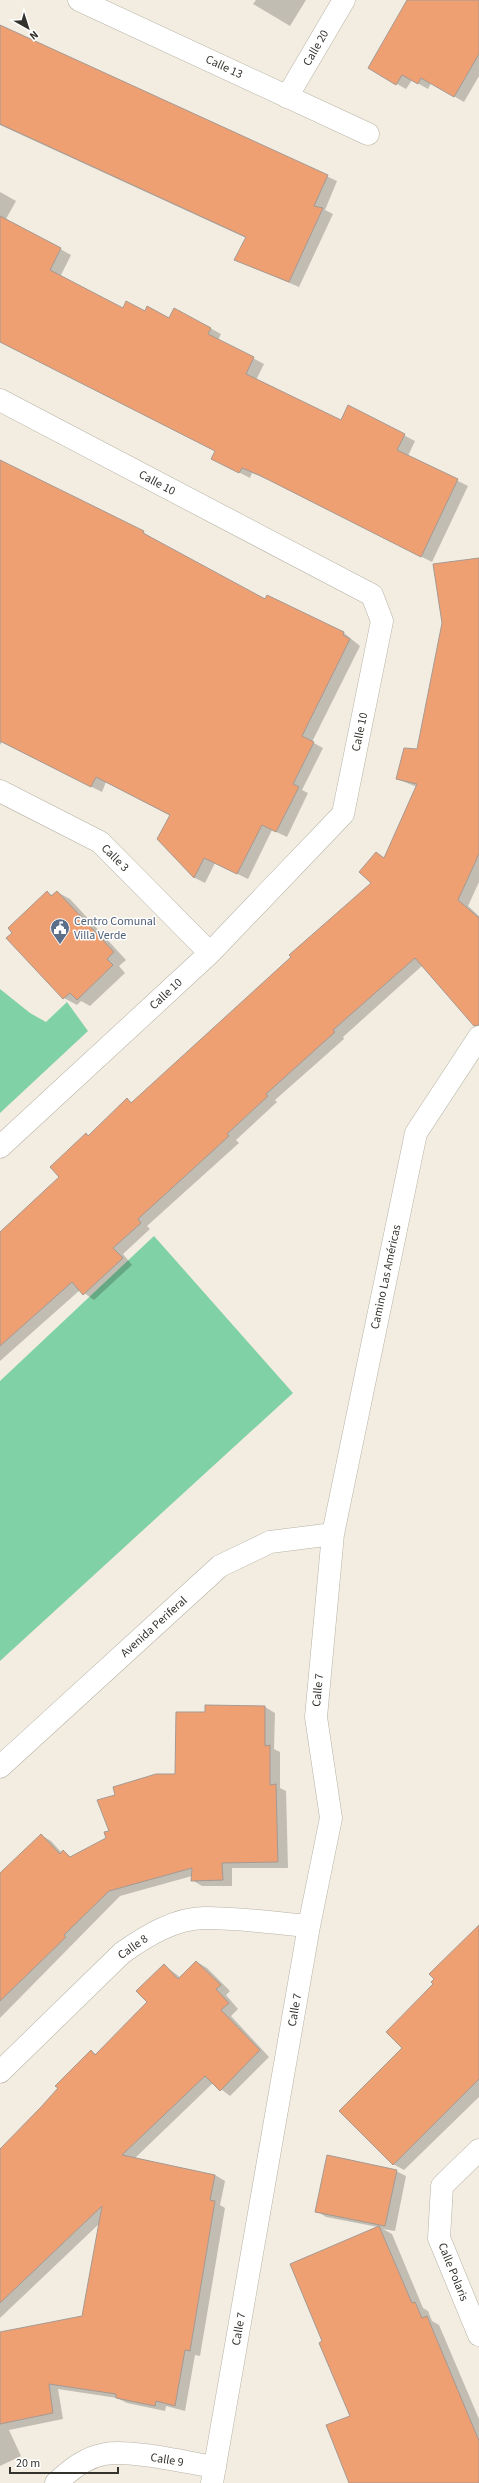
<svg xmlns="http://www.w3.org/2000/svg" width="479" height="2483" font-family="'Source Sans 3',sans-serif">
<rect width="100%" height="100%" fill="#f2ede0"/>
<!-- green -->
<path fill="#80d1a6" d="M0,989L30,1013L46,1022L67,1002L88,1031L0,1113Z
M154,1236L293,1393L0,1661V1381Z"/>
<!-- shadow -->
<path fill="#0003" d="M256,0H306L290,26L253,4Z
M410,0H479V76L464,102L431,83L428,89L412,80L406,89L369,68Z
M0,26L337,181L325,210L333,214L299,287L236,260L246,238L0,125Z
M0,192L16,201L6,219L71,255L60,277L123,309L146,312L210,328L221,334L218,340L264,364L256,380L341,421L349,407L415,441L408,456L468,486L432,562L271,481L252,473L250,478L223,464L216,451L0,342Z
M0,461L143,532L153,539L266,600L268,596L344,633L360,646L312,742L323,748L302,790L308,793L287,837L272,830L248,879L215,863L205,883L195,878L158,839L171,816L106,782L102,792L2,742L0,745Z
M479,633V882L468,906L479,916V1024L423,965L343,1037L344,1039L275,1100L277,1102L236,1140L239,1143L147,1226L150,1229L123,1254L132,1265L94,1300L80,1290L0,1361V1232L60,1177L86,1135L88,1136L127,1100L133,1103L373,883L376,854L385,858L417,787L397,779L418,750Z
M47,892L53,896L57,892L70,899L126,960L119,966L125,973L90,1006L81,1001L77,1005L64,998Z
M265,1707L275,1713L274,1749L280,1752V1788L286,1791L288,1868H232V1886H202L192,1880V1876L120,1896L0,2018V1877L41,1835L51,1841L62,1853L72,1857L107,1839L110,1831L176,1775L206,1713Z
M479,1936V2097L404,2170L393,2164L403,2048Z
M197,1962L207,1968L230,1991L226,1995L238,2009L231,2016L269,2057L230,2096L213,2083L134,2159L215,2175L225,2181L220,2205L225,2208L200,2356L195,2355L185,2411L166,2406L165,2411L127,2403L117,2398L58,2389L63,2419L9,2430L21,2456L0,2466V2333L83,2316L100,2223L0,2318V2150L42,2108L91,2051L97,2055L149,2002L164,1965L181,1978Z
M396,2171L406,2176L395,2231L383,2229L392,2234L423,2308L428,2311L432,2321L439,2325L479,2419V2483L351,2416L323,2342L378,2227L326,2217L317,2211Z"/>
<!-- building -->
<path fill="#efa073" stroke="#a69992" d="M407,0H479V54L454,97L421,78L418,84L402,75L396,85L368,68Z
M0,25L328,175L314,206L323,208L289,282L234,260L246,237L0,124Z
M0,216L61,248L50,270L123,308L126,301L145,311L147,306L169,318L174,308L211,328L208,334L254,357L246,374L341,420L348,405L405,434L397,450L458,479L421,557L259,475L242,468L239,473L211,459L215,451L0,342Z
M0,460L144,531L143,533L265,599L267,595L344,632L343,635L350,639L302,736L314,742L293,784L299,787L276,832L262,825L237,874L204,858L194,878L157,839L170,815L96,777L91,787L0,741Z
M479,558V854L458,900L479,918V1025L474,1026L415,958L333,1030L335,1032L266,1094L268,1096L227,1134L229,1136L138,1219L141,1223L113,1248L123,1258L83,1295L72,1282L0,1346V1232L59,1177L50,1167L86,1133L88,1136L127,1098L131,1103L291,957L289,955L371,883L359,872L376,852L384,858L417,784L396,779L404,748L417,749L442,623L433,564Z
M47,891L51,896L57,891L114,952L107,959L113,965L77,1000L70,993L63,999L6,938L12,933L8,928Z
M205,1705L265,1706V1746L270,1745V1785L276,1784L278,1862L222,1863L223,1880L191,1881L192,1868L109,1891L64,1935L66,1937L0,2001V1873L41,1834L60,1854L63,1850L70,1857L106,1838L104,1832L109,1831L97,1800L115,1795L113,1787L156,1774H175L176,1712H205Z
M479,1925V2079L393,2165L339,2111L402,2048L386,2032L433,1984L431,1982L434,1979L429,1974Z
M196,1961L221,1985L216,1989L229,2003L221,2010L260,2050L220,2091L205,2076L122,2155L215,2175L210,2200L215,2201L190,2351L185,2350L175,2406L156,2401L155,2406L116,2398V2394L49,2384L53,2413L0,2424V2332L82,2316L102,2206L0,2303V2149L41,2107L58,2088L55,2086L91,2050L95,2055L147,2002L136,1991L164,1964L178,1979Z
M327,2155L397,2170L385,2226L315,2212Z
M379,2226L412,2303L415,2302L422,2318L427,2316L479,2441V2483H349L326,2425L350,2416L319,2343L322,2341L290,2264Z"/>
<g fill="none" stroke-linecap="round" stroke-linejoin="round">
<defs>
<path id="minor" d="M79,0L368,134
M287,97L344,0
M0,400L372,595L382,621L343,814L210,953L0,1147
M0,791L100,842L210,953
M0,1767L220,1566L270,1542L333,1534
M0,2072L122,1953C146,1936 175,1918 205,1918C240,1918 275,1923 309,1926
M479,2150L442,2186L439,2238L479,2335
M56,2483C70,2470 86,2457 105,2454C129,2449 189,2463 215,2467
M212,2483L309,1926L331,1818L316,1717L333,1534L416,1133L479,1037"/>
</defs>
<!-- minor casing -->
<use href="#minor" stroke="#b6b2a5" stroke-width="23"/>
<!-- minor -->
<use href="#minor" stroke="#fff" stroke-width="22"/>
</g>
<!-- icons -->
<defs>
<symbol id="civic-pin" viewBox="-11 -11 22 30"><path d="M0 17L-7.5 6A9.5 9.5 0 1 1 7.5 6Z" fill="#5c6f8a" stroke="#fff"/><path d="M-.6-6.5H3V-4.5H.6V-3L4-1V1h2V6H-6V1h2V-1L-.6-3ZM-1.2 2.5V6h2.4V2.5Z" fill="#fff"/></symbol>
</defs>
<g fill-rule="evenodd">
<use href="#civic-pin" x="49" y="917" width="22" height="30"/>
</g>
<g text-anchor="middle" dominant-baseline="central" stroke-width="3" stroke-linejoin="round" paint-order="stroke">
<!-- street labels -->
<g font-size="12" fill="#34322d" stroke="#fff">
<text transform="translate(316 48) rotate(-60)">Calle 20</text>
<text transform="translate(224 67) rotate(25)">Calle 13</text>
<text transform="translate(157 483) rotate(28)">Calle 10</text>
<text transform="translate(360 732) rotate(-78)">Calle 10</text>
<text transform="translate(115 858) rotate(45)">Calle 3</text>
<text transform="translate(166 994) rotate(-43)">Calle 10</text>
<text transform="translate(386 1277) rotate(-78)">Camino Las Américas</text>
<text transform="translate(154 1627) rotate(-42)">Avenida Periferal</text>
<text transform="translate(318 1690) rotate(-85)">Calle 7</text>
<text transform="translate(133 1947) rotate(-35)">Calle 8</text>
<text transform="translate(295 2010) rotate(-80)">Calle 7</text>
<text transform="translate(453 2272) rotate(68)">Calle Polaris</text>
<text transform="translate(239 2329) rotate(-80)">Calle 7</text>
<text transform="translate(167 2460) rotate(9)">Calle 9</text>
</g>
<!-- service labels -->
<g font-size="12" fill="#4e5e75" stroke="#fff" text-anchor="start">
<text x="74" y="921">Centro Comunal<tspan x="74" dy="14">Villa Verde</tspan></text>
</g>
</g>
<!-- north arrow -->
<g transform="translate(28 28) rotate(141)" stroke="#ffffff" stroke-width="3" paint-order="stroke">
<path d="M0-3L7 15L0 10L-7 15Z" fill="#34322d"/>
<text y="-6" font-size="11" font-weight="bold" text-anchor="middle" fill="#34322d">N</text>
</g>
<!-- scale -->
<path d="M10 2467v6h108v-6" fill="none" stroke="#34322d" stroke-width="2"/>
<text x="16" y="2467" font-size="12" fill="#34322d" stroke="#ffffff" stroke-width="3" paint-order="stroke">20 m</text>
</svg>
